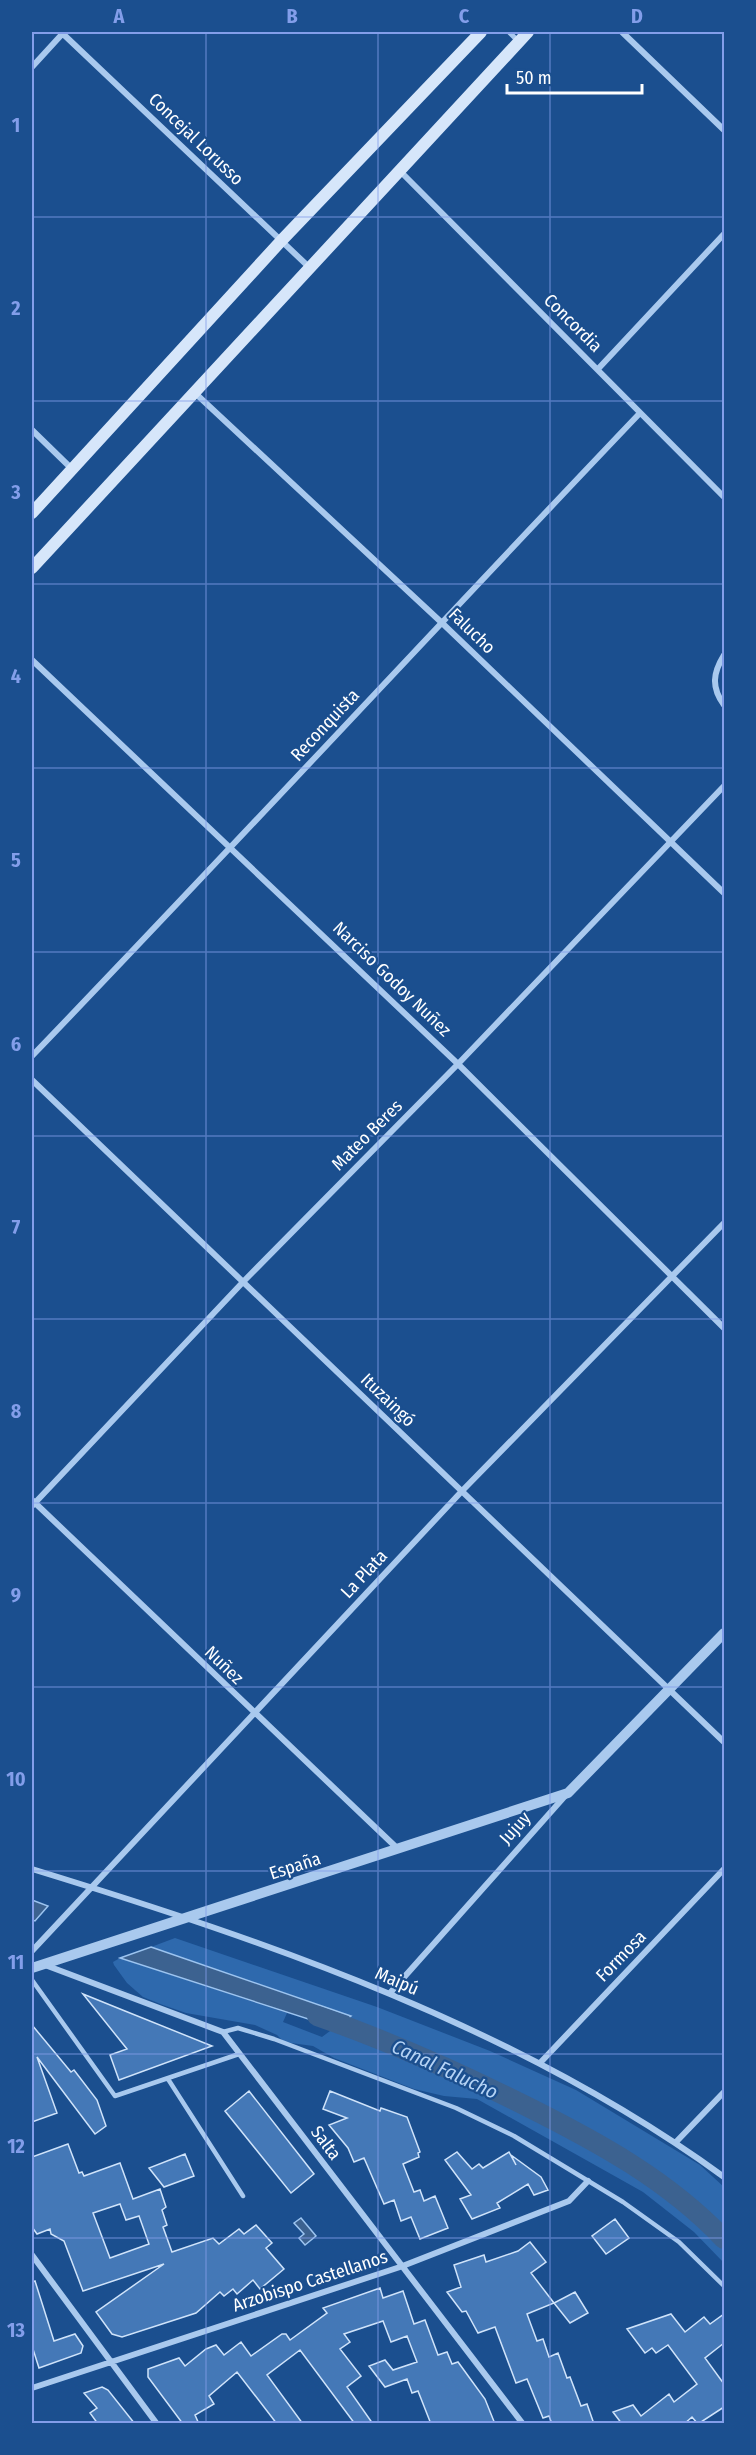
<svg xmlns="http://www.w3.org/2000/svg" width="756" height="2455" font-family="'Fira Sans Condensed',sans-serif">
<rect width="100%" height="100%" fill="#1b4f8f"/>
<!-- green -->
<path fill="#2e69ad" d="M175,1938L377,2007L490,2051L576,2090L700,2165L724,2187V2263L694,2232L643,2192L477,2099L444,2096L414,2089L334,2058L313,2046L284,2042L277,2035L255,2025L186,2013L163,2005L143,1997L127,1983L114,1965L113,1962L120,1958L287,2013L283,2022L322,2037L350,2016L151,1947Z"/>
<!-- water -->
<path fill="#3c6290" stroke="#9cc4f0" stroke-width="1.5" d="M32,1900L48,1906L35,1921L32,1920Z
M151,1947L351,2016L336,2028L120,1958Z
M301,2218L316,2236L305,2245L299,2238L304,2234L294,2223Z"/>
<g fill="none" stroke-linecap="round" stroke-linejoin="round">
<!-- canal -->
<path stroke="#3c6290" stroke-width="20" d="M317,2016C389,2041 458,2072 526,2106C598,2142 668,2180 724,2239"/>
</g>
<!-- building -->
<path fill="#4478b7" stroke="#cfe3fa" stroke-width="1.5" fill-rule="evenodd" d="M83,1994L125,2011L212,2046L119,2080L110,2055L127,2049Z
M32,2025L71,2072L74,2070L97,2100L106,2126L95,2134L37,2057L57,2113L32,2122Z
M249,2091L314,2174L291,2193L225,2111Z
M330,2091L380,2111L381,2108L407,2117L420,2152L418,2153L419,2157L403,2164L414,2192L420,2190L424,2201L435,2196L448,2228L420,2239L411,2217L401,2221L394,2200L384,2204L364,2158L354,2162L348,2148L329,2125L347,2118L323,2109Z
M68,2144L79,2173L82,2172L84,2176L120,2163L133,2199L160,2189L166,2207L162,2210L167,2225L163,2227L172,2252L213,2238L219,2244L239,2229L244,2234L256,2225L272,2243L266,2248L284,2269L260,2289L253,2280L237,2294L233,2289L224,2296L220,2292L196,2313L122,2337L112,2334L96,2312L164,2264L83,2291L64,2241L51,2234L50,2229L37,2234L32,2227V2157ZM120,2204L126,2220L139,2216L149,2244L110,2258L93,2213Z
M457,2152L472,2169L479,2164L483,2168L509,2152L516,2165L511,2155L541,2177L548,2190L534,2195L528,2184L497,2203L500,2208L472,2219L460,2199L471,2195L445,2160Z
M185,2154L194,2176L164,2187L149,2168Z
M615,2219L629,2238L606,2254L592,2236Z
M530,2242L546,2262L531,2273L554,2303L527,2314L537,2341L543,2339L549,2357L558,2353L567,2378L570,2377L581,2406L587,2404L594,2424H552L549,2416L543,2418L527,2379L516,2383L495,2327L478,2333L466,2311L462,2312L447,2292L461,2287L454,2265L484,2255L486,2262L518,2251Z
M35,2281L54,2341L75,2334L83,2346L81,2353L39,2368L32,2346V2282Z
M380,2288L383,2298L403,2291L414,2324L425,2320L438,2355L447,2352L452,2364L458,2362L485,2399L495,2424H431L418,2391L412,2393L407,2379L385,2387L369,2366L385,2360L393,2370L417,2362L407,2336L391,2342L383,2321L344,2334L350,2342L340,2349L361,2376L347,2387L373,2424H355L300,2350L267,2375L303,2424H277L237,2372L209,2396L214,2404L195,2415L199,2424H183L148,2377V2369L179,2358L185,2366L206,2349L216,2345L224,2355L241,2342L251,2356L282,2334H286L290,2340L327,2313L323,2308Z
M575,2292L588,2313L570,2323L554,2303Z
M671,2314L685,2332L704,2317L710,2324L724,2314V2343L705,2358L724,2384V2407L698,2424L692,2417L684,2424H622L613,2412L633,2405L641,2416L669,2394L674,2402L697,2384L668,2345L656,2353L652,2348L645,2353L627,2329Z
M102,2387L108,2390L135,2424H98L90,2413L97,2408L84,2393Z"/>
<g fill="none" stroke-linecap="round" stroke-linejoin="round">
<!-- service -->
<path stroke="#a9c9ee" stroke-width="4.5" d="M32,1980L115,2096L239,2054
M223,2032L238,2028L274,2039L456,2108L514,2136L623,2202L679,2242L724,2286
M168,2079L243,2196"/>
<!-- pedestrian -->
<path stroke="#a9c9ee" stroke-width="5" d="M509,32L518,41"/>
<!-- minor -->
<path stroke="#a9c9ee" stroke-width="6" d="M61,32L310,268
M622,32L724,130
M32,67L64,32
M400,171L724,497
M598,369L724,234
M195,393L441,622L724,893
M32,430L72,469
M724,655C713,673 711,687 724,705
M32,660L458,1064L724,1328
M32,1056C236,844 436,627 640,413
M32,1080L724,1742
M32,1500L398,1849
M32,1506L243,1282L458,1064L724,786
M32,1869C273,1943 518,2027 724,2177
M32,1951L462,1491L724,1223
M45,1965L223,2032L523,2424
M390,1993L565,1796
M540,2063L724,1869
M676,2142L724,2092
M32,2255L157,2424
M32,2388L400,2267L569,2201L588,2181"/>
<!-- tertiary -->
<path stroke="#a9c9ee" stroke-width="10" d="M32,1968L568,1793L724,1633"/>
<!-- secondary -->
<path stroke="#d6e6fa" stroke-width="12" d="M32,513L281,241L481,32
M32,568L528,32"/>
</g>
<!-- grid -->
<path fill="none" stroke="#839eea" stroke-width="1.5" stroke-opacity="0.55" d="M206,32V2424M378,32V2424M550,32V2424M32,217H724M32,401H724M32,584H724M32,768H724M32,952H724M32,1136H724M32,1319H724M32,1503H724M32,1687H724M32,1871H724M32,2054H724M32,2238H724"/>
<g text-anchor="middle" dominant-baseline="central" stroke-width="4.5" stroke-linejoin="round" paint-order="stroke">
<!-- street labels -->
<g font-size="18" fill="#fff" stroke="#1b4f8f">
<text transform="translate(196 139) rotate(44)">Concejal Lorusso</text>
<text transform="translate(573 323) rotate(45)">Concordia</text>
<text transform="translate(472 631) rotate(44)">Falucho</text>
<text transform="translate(325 725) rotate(-47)">Reconquista</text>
<text transform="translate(392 979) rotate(44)">Narciso Godoy Nuñez</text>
<text transform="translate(367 1135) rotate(-45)">Mateo Beres</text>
<text transform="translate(388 1400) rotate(44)">Ituzaingó</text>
<text transform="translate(364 1574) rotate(-47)">La Plata</text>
<text transform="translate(224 1665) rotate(44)">Nuñez</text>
<text transform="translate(515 1828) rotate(-48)">Jujuy</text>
<text transform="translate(295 1866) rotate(-18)">España</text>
<text transform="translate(621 1956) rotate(-46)">Formosa</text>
<text transform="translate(397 1981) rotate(23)">Maipú</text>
<text transform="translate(326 2143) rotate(53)">Salta</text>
<text transform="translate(310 2281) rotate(-18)">Arzobispo Castellanos</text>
</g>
<!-- water labels -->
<g font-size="20" font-style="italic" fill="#b5d3f5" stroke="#1b4f8f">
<text transform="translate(445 2069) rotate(25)">Canal Falucho</text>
</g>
</g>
<!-- border -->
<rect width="756" height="2455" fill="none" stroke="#1b4f8f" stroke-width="66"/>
<!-- scale -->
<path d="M507 84v9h135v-9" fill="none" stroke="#ffffff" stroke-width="3"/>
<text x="516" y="84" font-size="18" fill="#ffffff" stroke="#1b4f8f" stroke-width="4.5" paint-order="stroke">50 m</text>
<rect x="33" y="33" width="690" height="2389" fill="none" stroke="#839eea" stroke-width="2"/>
<g font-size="20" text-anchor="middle" font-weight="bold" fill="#839eea">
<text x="119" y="23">A</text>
<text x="292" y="23">B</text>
<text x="464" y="23">C</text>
<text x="637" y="23">D</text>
<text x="16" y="132">1</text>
<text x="16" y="315">2</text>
<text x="16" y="499">3</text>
<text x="16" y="683">4</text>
<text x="16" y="867">5</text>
<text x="16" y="1051">6</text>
<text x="16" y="1234">7</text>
<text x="16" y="1418">8</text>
<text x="16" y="1602">9</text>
<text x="16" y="1786">10</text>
<text x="16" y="1969">11</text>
<text x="16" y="2153">12</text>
<text x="16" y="2337">13</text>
</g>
</svg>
